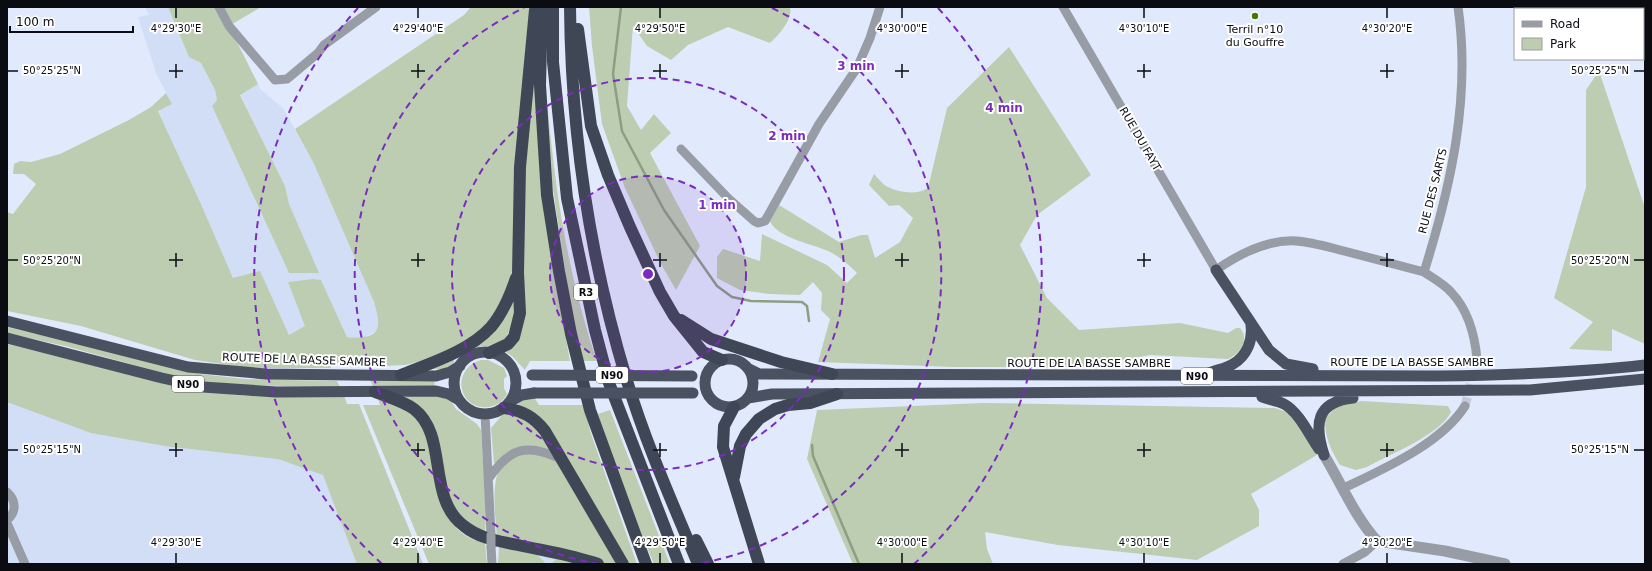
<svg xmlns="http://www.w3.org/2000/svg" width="1652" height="571" font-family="'DejaVu Sans',sans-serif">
<rect width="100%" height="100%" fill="#e1eafd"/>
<!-- built -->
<path fill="#d2ddf6" d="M145,7H168L189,57L201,63L215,90L217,100L212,106L289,273H318L289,204L285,186L240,94L258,84L260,89L283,108L314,164L374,302L379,316V325L376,331L363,338L347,337L321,280L313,279L288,282L306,326L289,335L260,272L233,278L201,204L158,110L172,104L156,73L138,17L149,15Z
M7,344L200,391L245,396H344L347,404H359L423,564H7Z
M537,554L558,557L551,564H546Z"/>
<!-- green -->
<path fill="#bccdb1" d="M168,7H261L229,26L258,84L240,95L285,186L289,204L319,273H289L212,106L217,100L215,90L201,63L189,57Z
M471,7H532L512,282C493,322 481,336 440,353C429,357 417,363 405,365C392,366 378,366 365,366L363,363H330L331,368H249L195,360L81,326L7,311V212L13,214L36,184L24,174H13L14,164L20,161L31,162L60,154L129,120L151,107L166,93L172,104L158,111L201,204L233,278L260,271L289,335L305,326L288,282L313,279L321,280L347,337C379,340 383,330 374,302L314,164L295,129L464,15Z
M589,7H790C793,19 779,35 770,43L728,27L688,45L671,60L647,46L633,26L627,106L641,130L654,114L671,133L650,153L700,246L676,290L661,264L625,188L602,124L592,46Z
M1009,47L1091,175L1037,215L1020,245L1047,298L1079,330L1180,323L1228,333L1236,328H1240C1250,339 1240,354 1228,359L1150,355L1085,367H953L818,362L830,319L821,310L822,293L813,282L800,295L769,294L740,290L717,278V257L723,249L760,261L762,234L827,265L847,283L857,273C850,266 841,258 832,253C816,244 777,239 770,221L779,205L839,242L861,235H868L875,258L900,242L913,218L899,205L889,206L869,185L874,174C878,178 883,185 888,187C900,193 917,195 928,188L947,108Z
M1599,71L1645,208V344L1612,329V351L1569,349L1593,322L1554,298L1586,187V90Z
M534,74L555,279L570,361H530L525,370L512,356L502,350L514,342L524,162Z
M545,85C549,120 552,154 557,189C565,246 578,306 597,361H582L570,303L549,163Z
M513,292L515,320L505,339L492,346H482L469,350L454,359V363L443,369H432L475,343Z
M7,327L200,374L245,379L337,381L340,387L232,385L193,381L65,346L7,333Z
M7,344L200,391L245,396H344L347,404H359L423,564H357L323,475L278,459L165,446L91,433L7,402Z
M481,360H488L504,368L507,376L504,379V388L507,394C504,400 499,404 493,406C460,415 448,370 481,360Z
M435,379L434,387L374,388L370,380Z
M407,396H444L451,401L456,409L477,424L481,430L486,510L485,534L469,528L448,502L438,449L405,399Z
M534,397L539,405H584L591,434L637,564H630L576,474L530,412L518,404L524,400Z
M378,399C389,403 403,407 412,414C451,450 421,530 485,543L487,564H429L363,405H380Z
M1361,401L1448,406L1451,412C1440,435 1390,454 1367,467L1356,470L1340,465C1330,449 1325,437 1325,419L1336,407Z
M983,403L1275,408L1289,413L1317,455L1251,494L1259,510V526L1197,560L1058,545L985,532L987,549L993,564H853L807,459L817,410Z
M610,410L670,564H654L630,507L598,414Z
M504,413L532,421L557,455C529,449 517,440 496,464L494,463L491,428Z
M528,452L551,459L557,462L617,564H606L596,558L497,538C496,520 490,482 501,467C507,459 519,455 528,452Z
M499,546L537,554L546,564H498Z
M558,557L587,564H551Z"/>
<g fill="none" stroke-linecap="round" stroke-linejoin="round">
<!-- stream -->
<path stroke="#8d9e82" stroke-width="2.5" d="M621,7L613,74L622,131L664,210L717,286L732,297L751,301L802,302L807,306L809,321
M812,445L813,456L859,564"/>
<!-- minor-tunnel -->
<path stroke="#c1c9da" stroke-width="9" stroke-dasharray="9 4.5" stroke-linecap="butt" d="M1465,406L1477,360"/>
<!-- minor -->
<path stroke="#989ca4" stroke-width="9" d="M219,7L229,26L275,80L287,79L318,53L324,45L376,7
M1063,7L1216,270C1239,254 1267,239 1296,241C1312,242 1328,247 1344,251C1370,258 1397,265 1424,272
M1458,7C1471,97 1451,186 1424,272C1433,278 1444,284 1451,292C1469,311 1475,335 1477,360
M681,149L728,198L754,221L758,223L765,221L819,124L857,68L870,38L880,7
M485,414L491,535
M489,478C510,447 528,443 561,459
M1344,488C1383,469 1441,444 1465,406
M7,492C16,500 17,512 7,520
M7,523L25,564
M491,547L492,564
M1343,564L1365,552L1377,541"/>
<!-- tertiary -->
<path stroke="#989ca4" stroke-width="11" d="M1324,455C1341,483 1355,517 1377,541L1445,551L1505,564"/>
<!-- trunk -->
<path stroke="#4a5160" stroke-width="11" d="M1216,270L1269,350L1286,364L1313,369
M7,321L188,367L266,374L436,376L450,372L460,366
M7,338L162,378L203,387L276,392L436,391L449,394L459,400
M454 383a31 31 0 1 1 62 0a31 31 0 1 1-62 0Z
M705 383a24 24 0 1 1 48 0a24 24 0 1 1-48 0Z
M749,369L759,374L1438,376C1508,375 1576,373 1645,365
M1209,373C1216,370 1227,368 1233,364C1247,356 1253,340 1251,325
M1262,397C1269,400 1277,400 1284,404C1299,412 1309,435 1319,449
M748,398L772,394L1530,390L1645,379
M511,401L522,395L534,393
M1324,455C1314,424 1316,402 1353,398"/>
<!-- motorway -->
<path stroke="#3f4655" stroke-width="12" d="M542,7L540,85L543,133L547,195L559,271L571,334L590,410L646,564
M553,7V62L567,198L595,330L609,383L679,564
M570,7C571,135 590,259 627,381C646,444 673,504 698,564
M578,29L591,126L608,175L630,227L660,292L674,316L703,352L722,360
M681,320L711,339L781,362L832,374
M489,353L508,344L514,337L520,313L518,273L520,167L535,10
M401,375C430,363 468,352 491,327C503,313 510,296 516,278
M375,392C388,397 403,401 414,409C449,436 426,498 464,526C480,539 499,541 518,545C545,551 572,555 598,564
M734,407L724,426L723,447L759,564
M504,408C522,410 534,417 545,431L623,564
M734,477L740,446L746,434L759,419L775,409L788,405L810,403L837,394
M696,540L708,564"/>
<!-- minor-bridge -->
<path stroke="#989ca4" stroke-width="9" d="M491,535V547"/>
<!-- trunk-bridge -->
<path stroke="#4a5160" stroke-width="11" d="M532,375L692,376
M534,393H693"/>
</g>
<!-- ticks -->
<path fill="none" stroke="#0a0c12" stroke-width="1.5" d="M176,8V18M418,8V18M660,8V18M902,8V18M1144,8V18M1387,8V18M176,64V78M418,64V78M660,64V78M902,64V78M1144,64V78M1387,64V78M8,71H18M169,71H183M411,71H425M653,71H667M895,71H909M1137,71H1151M1380,71H1394M1634,71H1644M176,253V267M418,253V267M660,253V267M902,253V267M1144,253V267M1387,253V267M8,260H18M169,260H183M411,260H425M653,260H667M895,260H909M1137,260H1151M1380,260H1394M1634,260H1644M176,443V457M418,443V457M660,443V457M902,443V457M1144,443V457M1387,443V457M8,450H18M169,450H183M411,450H425M653,450H667M895,450H909M1137,450H1151M1380,450H1394M1634,450H1644M176,553V563M418,553V563M660,553V563M902,553V563M1144,553V563M1387,553V563"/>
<!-- distance rings -->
<circle cx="648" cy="274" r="98" fill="#7b2cbf" fill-opacity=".12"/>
<g fill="none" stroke="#7b2cbf" stroke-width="2" stroke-dasharray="7 5">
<circle cx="648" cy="274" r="98"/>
<circle cx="648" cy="274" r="196"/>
<path d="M599 564A294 294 0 0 1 524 8M772 8A294 294 0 0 1 697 564"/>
<path d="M382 564A393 393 0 0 1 358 8M938 8A393 393 0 0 1 914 564"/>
</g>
<!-- markers -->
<circle fill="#447907" stroke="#fff" stroke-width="1.5" cx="1255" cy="16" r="4"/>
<g text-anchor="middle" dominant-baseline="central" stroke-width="4" stroke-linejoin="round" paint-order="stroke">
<!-- shield labels -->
<g fill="#fff" stroke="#545559" stroke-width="1">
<rect x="574" y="284" width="24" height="16" rx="3"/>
<rect x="596" y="367" width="32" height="16" rx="3"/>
<rect x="1181" y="368" width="32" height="16" rx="3"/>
<rect x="172" y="376" width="32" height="16" rx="3"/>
</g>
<g font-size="10" font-weight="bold" fill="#0a0c12">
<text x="586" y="292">R3</text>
<text x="612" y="375">N90</text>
<text x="1197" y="376">N90</text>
<text x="188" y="384">N90</text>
</g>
<!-- poi labels -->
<g font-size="11" fill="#0a0c12" stroke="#fff">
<text x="1255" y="29">Terril n°10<tspan x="1255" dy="13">du Gouffre</tspan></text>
</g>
<!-- street labels -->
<g font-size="11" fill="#0a0c12" stroke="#fff">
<text transform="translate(1140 139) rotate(60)">RUE DU FAYT</text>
<text transform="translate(1433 191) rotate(-76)">RUE DES SARTS</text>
<text transform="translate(304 360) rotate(2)">ROUTE DE LA BASSE SAMBRE</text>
<text x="1412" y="362">ROUTE DE LA BASSE SAMBRE</text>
<text x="1089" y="363">ROUTE DE LA BASSE SAMBRE</text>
</g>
</g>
<g font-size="10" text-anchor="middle" fill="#0a0c12" stroke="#fff" stroke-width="4" stroke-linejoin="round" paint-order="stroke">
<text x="176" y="32">4°29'30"E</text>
<text x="418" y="32">4°29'40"E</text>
<text x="660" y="32">4°29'50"E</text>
<text x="902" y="32">4°30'00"E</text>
<text x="1144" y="32">4°30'10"E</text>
<text x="1387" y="32">4°30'20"E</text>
<text x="52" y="74">50°25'25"N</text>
<text x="1600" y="74">50°25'25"N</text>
<text x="52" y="264">50°25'20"N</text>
<text x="1600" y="264">50°25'20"N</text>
<text x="52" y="453">50°25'15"N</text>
<text x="1600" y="453">50°25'15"N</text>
<text x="176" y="546">4°29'30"E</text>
<text x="418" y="546">4°29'40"E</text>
<text x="660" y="546">4°29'50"E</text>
<text x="902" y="546">4°30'00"E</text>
<text x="1144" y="546">4°30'10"E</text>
<text x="1387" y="546">4°30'20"E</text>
</g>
<circle cx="648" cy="274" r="6" fill="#7b2cbf" stroke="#fff" stroke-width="2"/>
<g font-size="12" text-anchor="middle" font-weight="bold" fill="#7b2cbf" stroke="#fff" stroke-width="4" stroke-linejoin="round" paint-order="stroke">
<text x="856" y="70">3 min</text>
<text x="1004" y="112">4 min</text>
<text x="787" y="140">2 min</text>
<text x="717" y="209">1 min</text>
</g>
<!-- border -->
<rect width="1652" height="571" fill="none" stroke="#0a0c12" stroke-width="16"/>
<!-- legend -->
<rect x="1514" y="8" width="130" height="52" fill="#ffffff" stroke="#9d9ea0"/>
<rect x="1522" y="21" width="20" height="6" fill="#989ca4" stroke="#9d9ea0"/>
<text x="1550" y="28" font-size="12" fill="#0a0c12">Road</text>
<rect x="1522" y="38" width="20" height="12" fill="#bccdb1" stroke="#9d9ea0"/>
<text x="1550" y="48" font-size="12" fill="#0a0c12">Park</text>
<!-- scale -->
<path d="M10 26v6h123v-6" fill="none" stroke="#0a0c12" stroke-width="2"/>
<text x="16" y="26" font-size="12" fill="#0a0c12" stroke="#ffffff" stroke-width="3" paint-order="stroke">100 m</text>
</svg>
